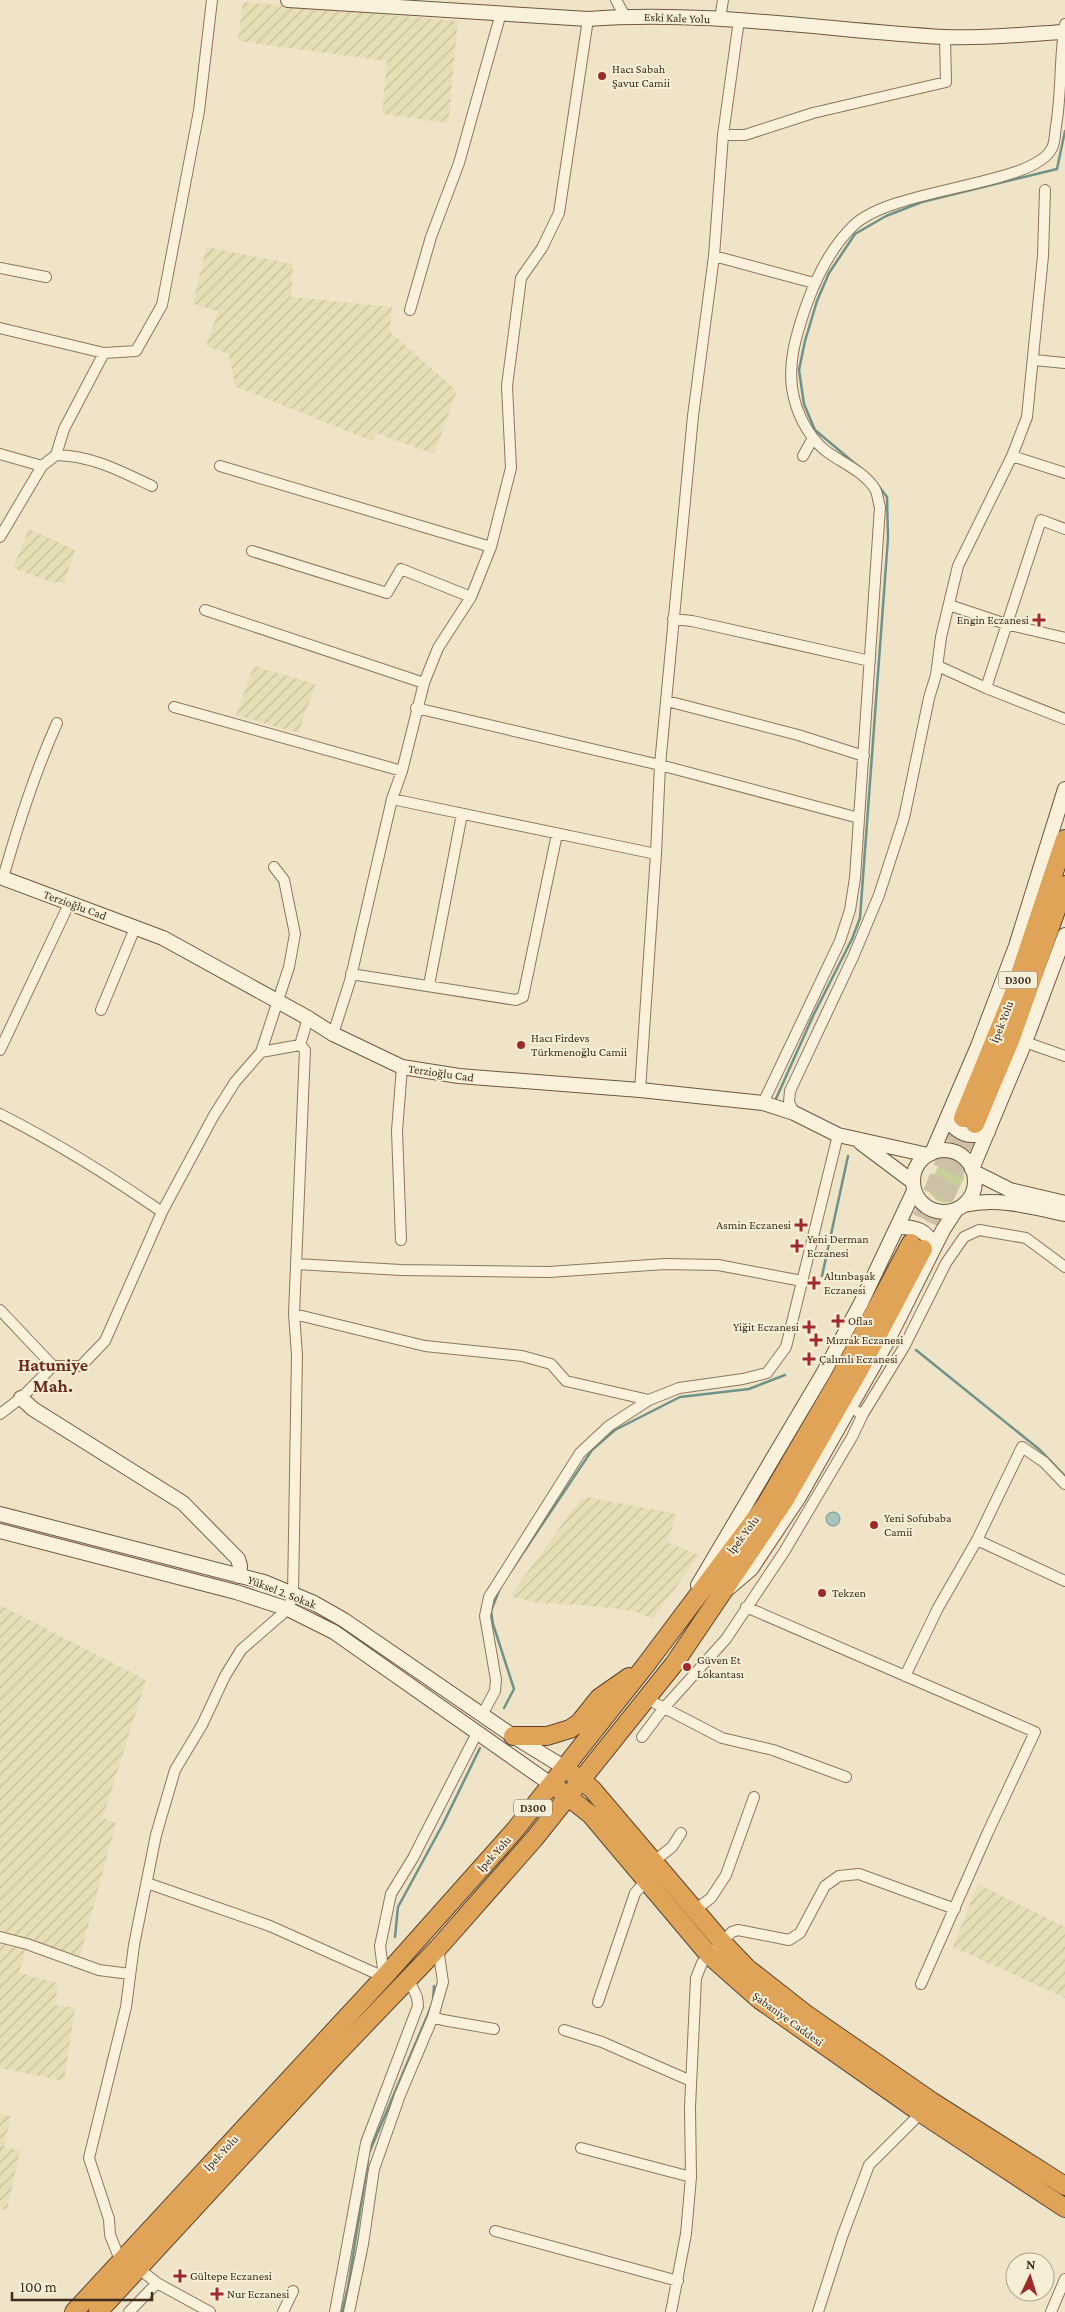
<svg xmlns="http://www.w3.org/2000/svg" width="1065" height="2312" font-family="'Crimson Pro',serif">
<defs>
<pattern id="farmland-furrows" width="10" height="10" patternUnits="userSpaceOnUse" patternTransform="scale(1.25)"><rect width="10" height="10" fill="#e6deb5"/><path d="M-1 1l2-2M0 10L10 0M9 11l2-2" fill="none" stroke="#c6bf9b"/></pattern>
<pattern id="grass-tufts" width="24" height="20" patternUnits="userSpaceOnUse" patternTransform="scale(1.25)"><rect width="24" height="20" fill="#c9cf9b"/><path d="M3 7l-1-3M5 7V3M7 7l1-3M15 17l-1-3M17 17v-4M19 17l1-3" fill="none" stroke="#aeb285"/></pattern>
</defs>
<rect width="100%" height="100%" fill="#f0e4c8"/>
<!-- farmland -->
<path fill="url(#farmland-furrows)" d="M243,2L458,21L448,123L382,114L387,61L238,41Z
M206,247L293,264L291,297L392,307L390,332L457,391L434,454L376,433L372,441L235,386L229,354L206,346L218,311L193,304Z
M29,529L75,550L64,583L51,582L13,568Z
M254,666L316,684L298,733L236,715Z
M587,1497L677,1514L667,1542L699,1555L653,1619L634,1611L583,1605L538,1603L510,1596L579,1501Z
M0,1605L146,1680L103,1818L116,1823L80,1956L0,1930Z
M978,1884L1065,1927V1998L953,1947Z
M0,1944L25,1950L19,1973L58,1983L55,2005L75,2008L64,2081L0,2068Z
M0,2114L11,2116L4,2147L20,2151L7,2210L0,2208Z"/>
<!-- grass -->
<path fill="url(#grass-tufts)" d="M944,1163L956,1166L963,1173L964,1178L953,1201C941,1206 934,1200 928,1190L939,1164Z"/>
<!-- water -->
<path fill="#a9c4bc" stroke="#6f938a" d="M826 1519a7 7 0 1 1 14 0a7 7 0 1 1-14 0Z"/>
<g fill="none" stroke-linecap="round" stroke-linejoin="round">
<!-- stream -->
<path stroke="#6f938a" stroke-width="2.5" d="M859,467L815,430L804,404L799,370L805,341L817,301L829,273L855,234L886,216L922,202L1057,169L1065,131
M775,1101L813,1016L852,939L860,918L888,538L887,497L873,479
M822,1276L848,1156
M916,1350L1040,1450L1065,1476
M511,1571L592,1450L615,1430L680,1397L749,1389L785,1375
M500,1588L491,1611L493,1624L514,1689L504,1708
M395,1937L398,1907L443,1824L480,1748
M433,2001L434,1986
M369,2153L431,2007
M342,2312L348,2287L368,2161"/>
<!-- highway-tunnel -->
<path stroke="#ccc0a6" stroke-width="18" stroke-dasharray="18 9" stroke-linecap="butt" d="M911,1243L963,1118
M923,1249L975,1124"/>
<defs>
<path id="street" d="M616,0L625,16
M720,19L723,0
M723,135H745L813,113L946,82L945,37
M714,256L814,283
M0,268L46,277
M410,310L431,237L459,163L501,13
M0,328L104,353L136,351L162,305L199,111L212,0
M1034,360L1065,363
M0,454L42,466
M56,455L64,429L104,353
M803,456L813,438
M1012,456L1065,473
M220,466L491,547
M0,537L42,466L56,455C93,456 120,471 152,486
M252,551L387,593L401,569L471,597
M949,605L1006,624L1065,638
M205,610L424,683
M673,619L692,621L870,661
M938,666L986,688L1065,719
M986,688L1041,520L1065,529
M667,701L798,735L864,756
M174,707L402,771
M416,708L660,765L859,818
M392,799L656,854
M3,878C18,825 34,774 57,723
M351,974L516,1000L523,997L557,834
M429,985L462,814
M101,1010L135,928
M333,1034L350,981L392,799L402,771L424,683L438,648L471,597L491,547L511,468L507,386L521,278L542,248L559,213L588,19
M1025,1042L1065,1056
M0,1050L69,904
M261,1052L300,1045L308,1018
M640,1090L656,854L660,765L693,416L714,256L723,135L739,20
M763,1103L840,941L850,910L855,878L880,507C878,502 878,494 875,489C865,473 845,464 830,454C812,442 799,419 794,398C786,367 796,335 806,306C816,278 832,246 854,225C895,187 1034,186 1052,148C1055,143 1055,132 1056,126C1062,92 1059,58 1065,24
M794,1113L789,1102L790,1091L854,955L879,895L904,818L929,698L936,675L941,637L958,566L1012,456L1027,417L1043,256L1045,190
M0,1114C57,1143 110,1176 162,1212
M401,1240L397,1131L402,1067
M296,1264L401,1270L549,1272L665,1264L718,1265L802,1281
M0,1310L53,1366
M294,1314L425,1346L522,1356L551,1364L566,1381L649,1400
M858,1412L863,1414L904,1347L946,1263L964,1237L979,1230L1026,1238L1065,1267
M0,1414L21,1398L53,1366H81L105,1341L162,1212L213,1117L235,1082L261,1052L289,967L295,934L284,880L274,867
M977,1540L1065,1581
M746,1607L1035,1732L988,1832L921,1984
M905,1676L938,1608L977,1540L1022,1447L1044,1462L1065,1484
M647,1699L722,1738L773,1750L846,1777
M482,1715L495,1691L496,1680L485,1616L489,1597L580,1453L609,1426L649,1400L679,1388L743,1379L767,1373L786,1347L838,1135
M642,1737L663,1709L726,1639L784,1552L852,1437L863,1414
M653,1862L672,1847L681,1833
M147,1883L270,1926L384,1977L380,1946L391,1894L413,1858L477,1733
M695,1910L711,1898L726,1875L754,1797
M0,1937L27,1944L99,1970L130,1974
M598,2002L635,1893L646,1881
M433,2017L443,2020L494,2029
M564,2030L602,2042L691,2081
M581,2148L691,2177
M495,2231L678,2281
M121,2262L110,2235L109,2219L89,2158L126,2007L134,1945L156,1835L175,1770L202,1725L225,1676L241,1650L288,1609L293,1594L297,1355L294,1314L305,1050L300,1045
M138,2268L157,2283L210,2312
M129,2312L157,2283
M283,2312L293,2291
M335,2312L366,2143L418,2006L417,1997L409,1980
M349,2312L363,2244L374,2169L400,2095L433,2017L443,1982L438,1948
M671,2312L686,2234L691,2177L690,2107L696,1978L702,1963L732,1932L738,1930L789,1940L800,1933L825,1886L839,1876L859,1874L955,1909
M818,2312L842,2237L869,2165L921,2113
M1051,2312L1065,2279"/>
<path id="secondary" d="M288,0L588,19C707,10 825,30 944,37C984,39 1025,34 1065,32
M0,877L163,938L308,1018L333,1034L402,1067L459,1076L640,1090L763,1103L794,1113L838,1135L928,1155
M947,1120C959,1134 969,1139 988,1132
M861,1143L913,1182
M913 1181a31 31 0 1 1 62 0a31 31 0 1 1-62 0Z
M932,1153L978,1046L1016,946L1065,789
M972,1169L1025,1042L1065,935
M974,1172L1010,1190L1065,1203
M964,1205C998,1197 1032,1207 1065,1214
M898,1227C916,1227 927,1230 934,1247
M21,1398L33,1409L183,1503L238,1559L240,1566L239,1576
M0,1514L264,1582L314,1603L344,1620L513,1736L565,1768
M0,1531L236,1592L288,1609L334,1632L552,1785
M698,1585L824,1372L861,1303L914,1191
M730,1587L751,1569L799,1497L888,1340L943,1230L956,1210"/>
<path id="highway" d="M963,1118L1012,998L1065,839
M975,1124L1011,1038L1065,885
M513,1736H547L570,1729L579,1723L599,1698L629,1677
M573,1774L592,1789L722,1942L747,1968L807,2015L931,2101L1065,2186
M558,1789L591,1815L709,1955L760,2000L921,2113L1065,2208
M74,2312L384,1977L515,1830L645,1666L765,1506L841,1376L911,1243
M98,2312L331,2060L438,1948L534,1839L674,1664L784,1501L858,1372L923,1249"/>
</defs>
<!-- street casing -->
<use href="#street" stroke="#8d765c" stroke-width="12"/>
<!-- secondary casing -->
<use href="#secondary" stroke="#6f573f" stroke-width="16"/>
<!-- highway casing -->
<use href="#highway" stroke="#5b4430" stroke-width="20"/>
<!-- street -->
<use href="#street" stroke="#faf1dc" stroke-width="10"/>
<!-- secondary -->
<use href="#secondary" stroke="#faf1dc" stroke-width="14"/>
<!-- highway -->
<use href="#highway" stroke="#e0a458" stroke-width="18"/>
</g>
<!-- markers -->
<g fill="#9e2a2b" stroke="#f7eed8" stroke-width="2">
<circle cx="602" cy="76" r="5"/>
<path d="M1036.5 612.5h5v5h5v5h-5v5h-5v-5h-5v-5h5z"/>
<circle cx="521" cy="1045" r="5"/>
<path d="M798.5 1217.5h5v5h5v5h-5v5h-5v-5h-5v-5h5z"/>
<path d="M794.5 1238.5h5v5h5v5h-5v5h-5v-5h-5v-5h5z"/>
<path d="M811.5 1275.5h5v5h5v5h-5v5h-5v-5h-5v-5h5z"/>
<path d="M835.5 1313.5h5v5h5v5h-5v5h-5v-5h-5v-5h5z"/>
<path d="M806.5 1319.5h5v5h5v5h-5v5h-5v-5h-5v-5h5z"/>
<path d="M813.5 1332.5h5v5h5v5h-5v5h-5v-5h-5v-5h5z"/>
<path d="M806.5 1351.5h5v5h5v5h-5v5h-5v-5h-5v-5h5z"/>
<circle cx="874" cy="1525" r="5"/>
<circle cx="822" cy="1593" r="5"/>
<circle cx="687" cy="1667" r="5"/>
<path d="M177.5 2268.5h5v5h5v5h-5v5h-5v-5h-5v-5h5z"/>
<path d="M214.5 2286.5h5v5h5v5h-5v5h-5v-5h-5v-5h5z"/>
</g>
<g text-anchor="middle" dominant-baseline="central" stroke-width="4" stroke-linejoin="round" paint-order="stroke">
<!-- shield labels -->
<g fill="#f7eed8" stroke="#756857" stroke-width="1">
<rect x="999" y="971.5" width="38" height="17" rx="4"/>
<rect x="514" y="1799.5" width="38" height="17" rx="4"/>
</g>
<g font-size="11" font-weight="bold" fill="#3d2e20">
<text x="1018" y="980">D300</text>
<text x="533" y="1808">D300</text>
</g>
<!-- street labels -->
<g font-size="12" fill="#3d2e20" stroke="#f7eed8">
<text transform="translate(677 18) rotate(2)">Eski Kale Yolu</text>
<text transform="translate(75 905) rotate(20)">Terzioğlu Cad</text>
<text transform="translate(1002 1022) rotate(-69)">İpek Yolu</text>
<text transform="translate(441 1073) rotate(8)">Terzioğlu Cad</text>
<text transform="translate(743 1535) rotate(-53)">İpek Yolu</text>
<text transform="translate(282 1592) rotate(21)">Yüksel 2. Sokak</text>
<text transform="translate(494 1854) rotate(-48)">İpek Yolu</text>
<text transform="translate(788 2019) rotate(36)">Şabaniye Caddesi</text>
<text transform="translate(221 2153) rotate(-47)">İpek Yolu</text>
</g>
<!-- poi labels -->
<g font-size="12" fill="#3d2e20" stroke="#f7eed8" text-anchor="start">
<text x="612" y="69">Hacı Sabah<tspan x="612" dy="14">Şavur Camii</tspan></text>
<text x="1029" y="620" text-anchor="end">Engin Eczanesi</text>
<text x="531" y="1038">Hacı Firdevs<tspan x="531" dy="14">Türkmenoğlu Camii</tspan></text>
<text x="791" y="1225" text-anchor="end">Asmin Eczanesi</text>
<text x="807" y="1239">Yeni Derman<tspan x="807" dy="14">Eczanesi</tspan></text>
<text x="824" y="1276">Altınbaşak<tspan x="824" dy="14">Eczanesi</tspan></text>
<text x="848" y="1321">Oflas</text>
<text x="799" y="1327" text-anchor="end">Yiğit Eczanesi</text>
<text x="826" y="1340">Mızrak Eczanesi</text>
<text x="819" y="1359">Çalımlı Eczanesi</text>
<text x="884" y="1518">Yeni Sofubaba<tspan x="884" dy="14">Camii</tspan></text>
<text x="832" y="1593">Tekzen</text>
<text x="697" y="1660">Güven Et<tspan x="697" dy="14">Lokantası</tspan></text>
<text x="190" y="2276">Gültepe Eczanesi</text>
<text x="227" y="2294">Nur Eczanesi</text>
</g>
<!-- district labels -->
<g font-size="18" font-weight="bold" fill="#6b2e1e" stroke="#f7eed8">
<text x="53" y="1365">Hatuniye<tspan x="53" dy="21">Mah.</tspan></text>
</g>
</g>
<!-- north arrow -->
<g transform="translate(1030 2277) rotate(4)"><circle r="24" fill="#f7eed8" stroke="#ada18e"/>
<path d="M0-4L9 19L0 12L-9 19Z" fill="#9e2a2b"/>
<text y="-8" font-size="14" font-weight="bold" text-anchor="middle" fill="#3d2e20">N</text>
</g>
<!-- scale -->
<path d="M12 2292v8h140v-8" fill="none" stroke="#3d2e20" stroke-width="2.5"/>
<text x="20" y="2292" font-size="15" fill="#3d2e20" stroke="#f7eed8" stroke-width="4" paint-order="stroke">100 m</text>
</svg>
